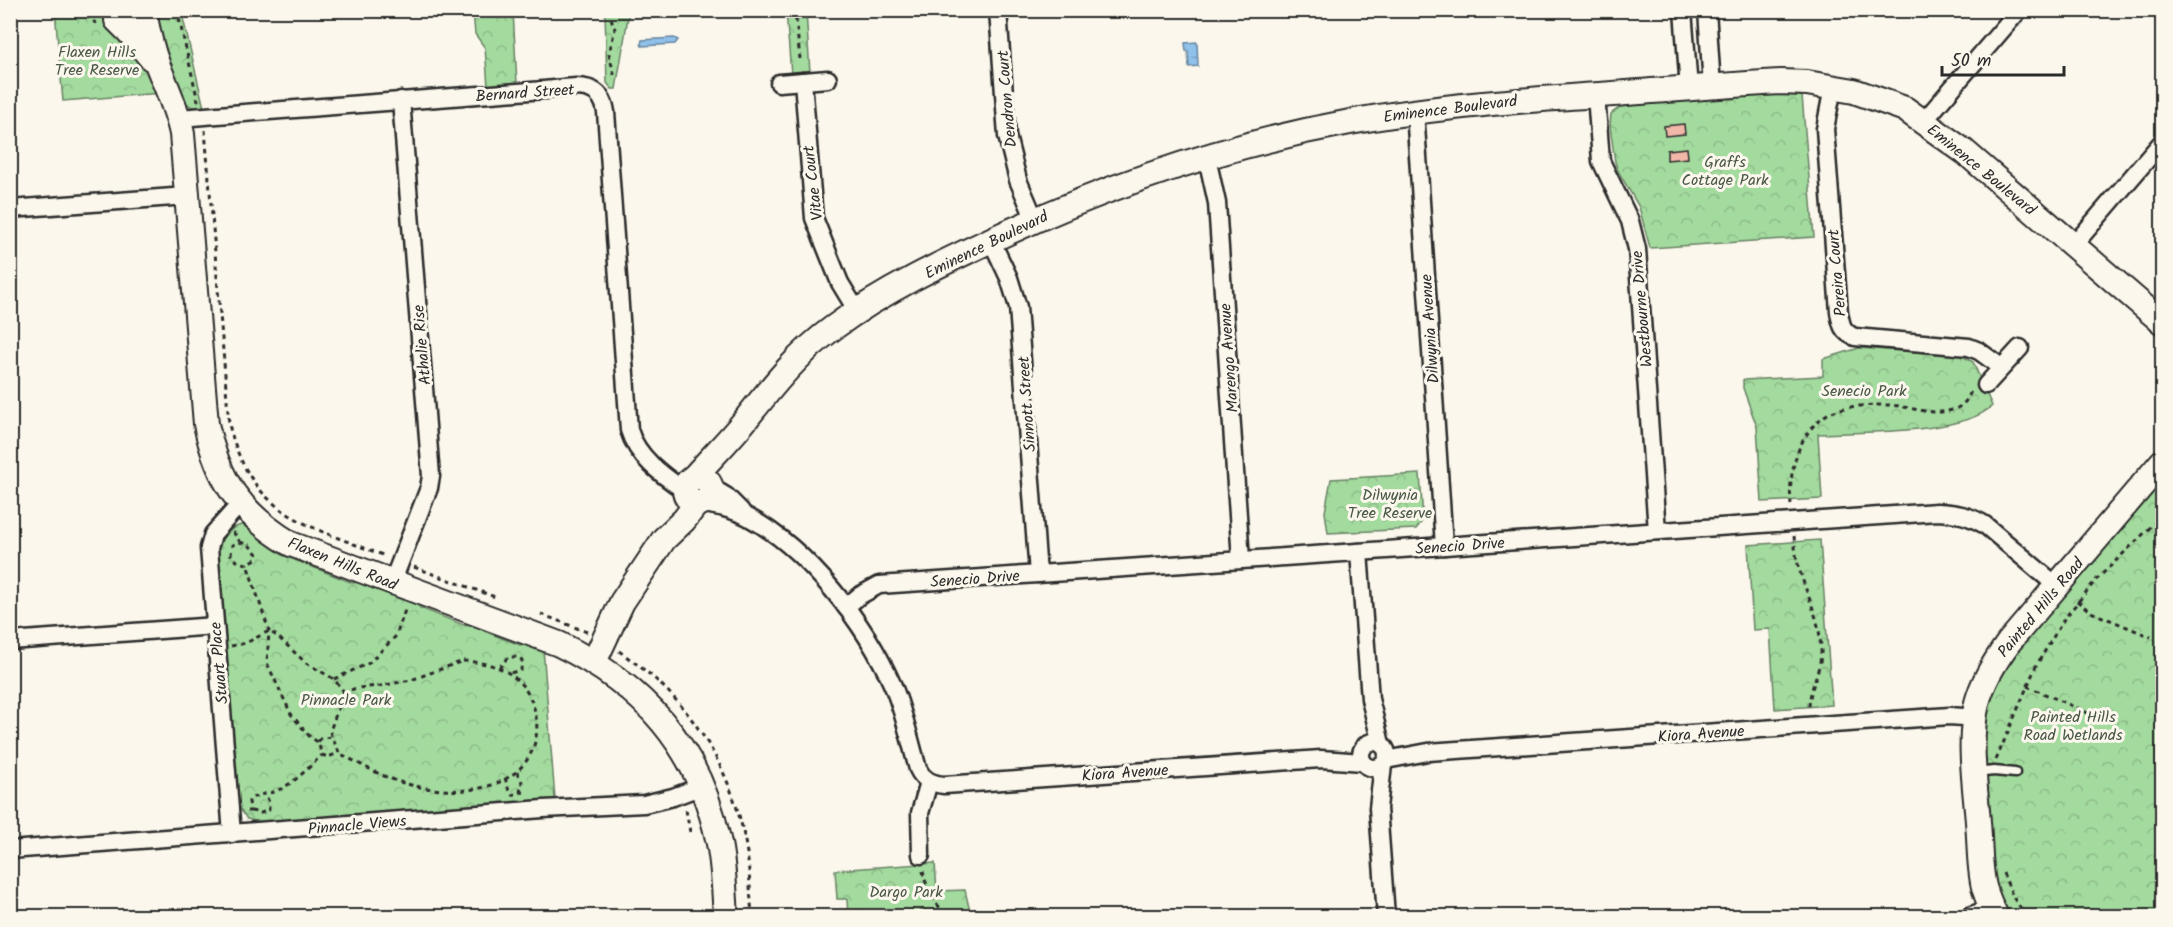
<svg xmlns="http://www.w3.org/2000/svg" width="2173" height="927" viewBox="0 0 2173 927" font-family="Kalam,sans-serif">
<defs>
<pattern id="park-crowns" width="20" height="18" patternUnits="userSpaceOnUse" patternTransform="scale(1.5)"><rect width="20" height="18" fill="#a3da9e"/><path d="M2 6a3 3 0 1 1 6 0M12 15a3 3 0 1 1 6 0" fill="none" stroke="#8cbb88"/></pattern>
<pattern id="water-ripples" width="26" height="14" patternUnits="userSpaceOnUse" patternTransform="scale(1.5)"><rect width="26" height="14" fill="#8fc1eb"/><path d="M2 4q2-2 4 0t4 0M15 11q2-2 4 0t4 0" fill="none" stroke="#759dbf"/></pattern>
</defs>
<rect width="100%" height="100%" fill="#fbf7ec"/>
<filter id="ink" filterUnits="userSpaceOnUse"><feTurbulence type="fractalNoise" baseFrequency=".0167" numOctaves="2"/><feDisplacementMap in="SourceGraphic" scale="12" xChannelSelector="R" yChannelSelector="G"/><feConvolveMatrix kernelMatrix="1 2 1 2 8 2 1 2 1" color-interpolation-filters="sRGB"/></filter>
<g filter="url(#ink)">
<g fill="url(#park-crowns)" stroke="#678264" stroke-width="1.5">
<polygon points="55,11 94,11 129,38 161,93 63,101"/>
<polygon points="150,11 219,11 182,14 204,108 192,107 184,101"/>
<polygon points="473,11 513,11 517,84 488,86 485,48 475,34"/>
<polygon points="605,11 629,11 616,89 612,89 607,83"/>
<polygon points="786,11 806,11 810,73 791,74"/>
<polygon points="1771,95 1802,96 1814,237 1650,248 1639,207 1618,171 1615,162 1610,126 1611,114 1620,107 1630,105"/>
<path d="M1859,348L1961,355L1973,362L1992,406C1964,434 1859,432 1818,434L1822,499L1762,502L1757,427L1743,388V380L1823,376V359Z"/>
<polygon points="1420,474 1423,520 1416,529 1328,533 1325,512 1331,479"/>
<polygon points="2162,481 2162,916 2008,916 1992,881 1982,724 2002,665 2060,596"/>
<path d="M241,525L247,526L278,546L282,555L353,583L363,581L416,600L420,608L466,626L473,622L482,626L486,632L520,645L527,642L543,648L555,799L260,822L247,819L239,807L218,554C219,540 227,529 241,525Z"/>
<polygon points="1820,540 1832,705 1775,709 1770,629 1753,630 1748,545"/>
<polygon points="935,863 937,891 965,890 971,916 848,916 847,899 837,899 835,870"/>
</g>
<g fill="url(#water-ripples)" stroke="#67859e" stroke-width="1.5">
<polygon points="674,38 678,40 675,44 642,46 641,44 642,40"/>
<polygon points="1197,42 1198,66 1189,67 1188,51 1186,51 1185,43"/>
</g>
<g fill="#f1b8a9" stroke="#2b2b2b" stroke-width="1.5">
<polygon points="1684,124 1685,134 1665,136 1664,126"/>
<polygon points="1687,148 1688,158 1667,160 1667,150"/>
</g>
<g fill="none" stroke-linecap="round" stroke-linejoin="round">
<g stroke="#2b2b2b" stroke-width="13">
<polyline id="lane" points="1975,773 1994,771 2015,773"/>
</g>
<g stroke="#2b2b2b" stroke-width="21">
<g id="street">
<polyline points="998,10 1007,136 1018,180 1035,220"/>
<polyline points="1683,10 1689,89"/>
<polyline points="1707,10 1712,87"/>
<polyline points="803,81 814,218 840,283 857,311"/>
<polyline points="779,83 828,79"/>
<path d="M1833,87L1825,129L1839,312C1841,324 1842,332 1855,337L1969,347L1979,351L2001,367"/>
<polyline points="1596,95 1601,161 1630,221 1637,249 1657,531"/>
<polyline points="1415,111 1444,546"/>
<path d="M179,118L544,90C570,88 601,78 606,112L629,430C637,457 662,475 685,491"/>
<polyline points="1924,121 2019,10"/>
<polyline points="1207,158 1217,203 1241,560"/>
<polyline points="10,209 187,196"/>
<polyline points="991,240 1009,278 1018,307 1038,574"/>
<polyline points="2073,246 2162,142"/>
<polyline points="1986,385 2020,348"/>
<polyline points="711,487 726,496 741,511"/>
<path d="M700,503C716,506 733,509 748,517C808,549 866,624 893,686C904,712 910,741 918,769C923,780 932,784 944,785L1321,759L1363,762"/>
<polyline points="1359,552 1370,699 1381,744"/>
<polyline points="392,583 429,488 431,476 401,100"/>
<path d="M846,607L859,596L879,585L1937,512C1956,513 1969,515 1985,525L2057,586"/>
<polyline points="10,641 215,626"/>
<circle cx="1374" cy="755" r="13"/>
<polyline points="1386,760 1428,752 1950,716 1975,718"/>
<polyline points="1383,765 1378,808 1386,916"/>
<polyline points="232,834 209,548 213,534 240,504"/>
<polyline points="10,850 543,809 644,804 673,797 702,786"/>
<polyline points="921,855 920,813 929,782"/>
<polyline points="1969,916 1991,908"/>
</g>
</g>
<g stroke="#2b2b2b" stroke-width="28">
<g id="secondary">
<path d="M144,10C147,29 151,48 158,66C167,89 177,109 182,134L206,424C218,481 241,514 291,544L559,644C643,685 698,746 718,839C724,864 724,891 726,916"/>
<polyline points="117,20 131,34 151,58"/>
<circle cx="698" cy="490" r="13"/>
<path d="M694,477C710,459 727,442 742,424C770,389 797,354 833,328C884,290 944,262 1002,235C1112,184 1230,144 1350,122C1437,106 1524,100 1613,94C1669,90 1725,85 1781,82L1807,83L1854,91L1905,109L1965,152L2162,322"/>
<polyline points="594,662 622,602 664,539 684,520 697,503"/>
<path d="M1996,916C1991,907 1987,897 1984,887C1979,866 1980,844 1978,822C1975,783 1968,741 1977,703C1983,680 1995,661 2009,642L2162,462"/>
</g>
</g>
<g stroke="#2b2b2b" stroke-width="3" stroke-dasharray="4.5 4.5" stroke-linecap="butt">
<polyline points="79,10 98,25"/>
<polyline points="177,10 198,101"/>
<polyline points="608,10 615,29 609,54 615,78"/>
<polyline points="795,10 800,59"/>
<polyline points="10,11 16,10"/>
<polyline points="163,16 171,10"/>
<path d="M205,130L229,424C251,516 308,525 385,556"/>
<path d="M1791,505C1788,474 1797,434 1826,415C1842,405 1870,405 1889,405C1908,406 1929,415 1948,411C1960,409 1967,402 1971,391"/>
<polyline points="233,532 240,542 232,545 231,555 238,562 247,564 269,631 267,663 291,714 310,737 318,742"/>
<path d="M1794,536C1795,547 1796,558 1799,568C1807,597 1820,618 1821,649C1822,669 1809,688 1809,708"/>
<polyline points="240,542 249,545 257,554 256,559 247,564"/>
<polyline points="414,567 498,598"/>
<polyline points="2077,601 2091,612 2151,637"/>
<polyline points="541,614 587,632"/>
<polyline points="231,646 246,643 269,631 277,636 306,663 334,679 344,692"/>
<path d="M619,651C631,660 644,669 655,679C703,722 736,784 746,847C750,870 750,894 752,916"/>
<path d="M463,661C478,662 494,664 507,672C541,693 548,745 517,771C489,795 444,793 411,785C385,779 362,765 339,753C337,745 331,739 330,731L344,692L357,688L380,686L411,680Z"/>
<polyline points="499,668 508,657 518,657 522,660 521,670 510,673"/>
<polyline points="334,679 369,663 396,636 406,607"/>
<polyline points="2027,686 2088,713"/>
<polyline points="330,737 320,739 318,742 322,755 328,757 339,753"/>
<polyline points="1996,760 2036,666 2064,619 2096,580 2162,516"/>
<polyline points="517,772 522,782 520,792"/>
<polyline points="505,778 510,794 513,795 520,792 528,793"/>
<polyline points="686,810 690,832"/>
<path d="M247,811H250L249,801C256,793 267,795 276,791C294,784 308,768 322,755"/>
<polyline points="251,811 261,813 269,810 269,802 265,794"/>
<path d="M923,871C926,888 935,904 947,916"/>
<polyline points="2003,873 2013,897 2026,916"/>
</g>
<use href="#lane" stroke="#fbf7ec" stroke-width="8"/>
<use href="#street" stroke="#fbf7ec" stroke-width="16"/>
<use href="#secondary" stroke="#fbf7ec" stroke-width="24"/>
</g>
</g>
<g text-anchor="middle" stroke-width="6" stroke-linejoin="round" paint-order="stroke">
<g font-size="16" fill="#495748" stroke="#fbf7ec">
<text x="97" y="57">Flaxen Hills<tspan x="97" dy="18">Tree Reserve</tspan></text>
<text x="1725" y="167">Graffs<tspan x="1725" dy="18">Cottage Park</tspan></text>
<text x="1864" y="396">Senecio Park</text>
<text x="1390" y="500">Dilwynia<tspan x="1390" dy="18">Tree Reserve</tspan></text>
<text x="346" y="705">Pinnacle Park</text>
<text x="2073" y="722">Painted Hills<tspan x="2073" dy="18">Road Wetlands</tspan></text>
<text x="906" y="897">Dargo Park</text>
</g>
<g font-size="16" fill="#2b2b2b" stroke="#fbf7ec">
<text transform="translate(525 92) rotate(-4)" y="6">Bernard Street</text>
<text transform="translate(1006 99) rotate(-95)" y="6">Dendron Court</text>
<text transform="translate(1450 108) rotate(-7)" y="6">Eminence Boulevard</text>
<text transform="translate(1982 169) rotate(39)" y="6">Eminence Boulevard</text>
<text transform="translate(812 183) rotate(-97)" y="6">Vitae Court</text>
<text transform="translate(986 244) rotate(-26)" y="6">Eminence Boulevard</text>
<text transform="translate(1836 273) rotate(-95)" y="6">Pereira Court</text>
<text transform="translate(1641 309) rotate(-95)" y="6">Westbourne Drive</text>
<text transform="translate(1429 329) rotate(-94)" y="6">Dilwynia Avenue</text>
<text transform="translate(421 345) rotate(-95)" y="6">Athalie Rise</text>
<text transform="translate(1228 358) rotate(-94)" y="6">Marengo Avenue</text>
<text transform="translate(1026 404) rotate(-94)" y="6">Sinnott Street</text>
<text transform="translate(1460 545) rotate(-4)" y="6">Senecio Drive</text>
<text transform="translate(343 563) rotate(22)" y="6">Flaxen Hills Road</text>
<text transform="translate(975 578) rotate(-4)" y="6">Senecio Drive</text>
<text transform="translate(2040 607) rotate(-50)" y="6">Painted Hills Road</text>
<text transform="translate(218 663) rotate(-95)" y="6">Stuart Place</text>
<text transform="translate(1701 733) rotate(-4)" y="6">Kiora Avenue</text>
<text transform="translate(1125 772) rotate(-4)" y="6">Kiora Avenue</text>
<text transform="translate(357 824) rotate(-5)" y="6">Pinnacle Views</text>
</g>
</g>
<rect width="2173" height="927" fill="none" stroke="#fbf7ec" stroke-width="36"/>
<rect x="18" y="18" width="2137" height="891" fill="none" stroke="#2b2b2b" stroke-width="2" filter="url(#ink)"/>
<path d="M1942 66v9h122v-9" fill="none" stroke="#2b2b2b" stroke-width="3"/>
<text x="1951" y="66" font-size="18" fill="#2b2b2b" stroke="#fbf7ec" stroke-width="4.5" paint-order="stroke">50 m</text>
</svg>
